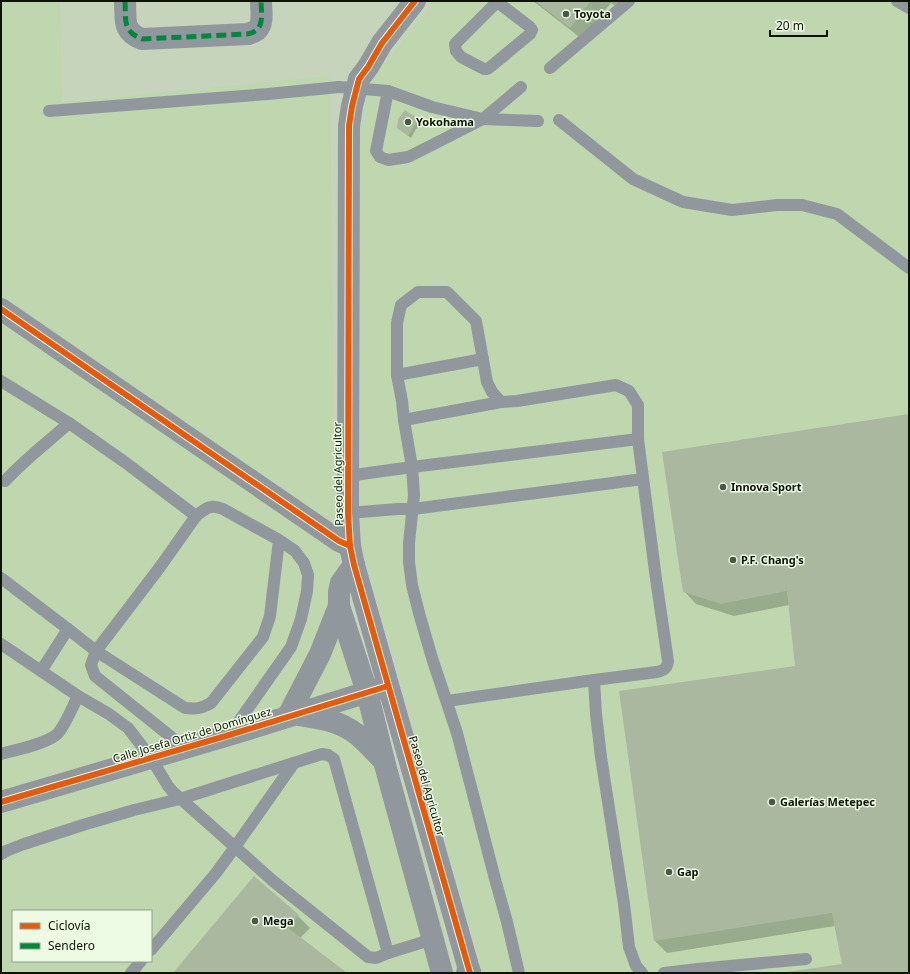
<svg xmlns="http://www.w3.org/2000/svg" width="910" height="974" viewBox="0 0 910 974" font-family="'Noto Sans',sans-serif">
<rect width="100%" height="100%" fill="#c6d4bc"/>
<g fill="#bfd6af" fill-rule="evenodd">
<path d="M1,1H60L62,102L330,76L335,549L456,973H1ZM13,911H151V961H13Z"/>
<polygon points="433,1 909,1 909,973 483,973 361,544 357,143 368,86"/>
</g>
<g fill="#0003">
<polygon points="533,1 622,1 617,7 611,3 582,39"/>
<polygon points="405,111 422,124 416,129 411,138 398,128"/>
<polygon points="909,415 909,973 788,973 843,965 835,926 667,953 655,941 796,667 789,605 734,616 696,604 684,591"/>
<polygon points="254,878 298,916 310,928 300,938 345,973 174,973"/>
</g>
<g fill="#a9b89e">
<polygon points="535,1 591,1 570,28"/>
<polygon points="405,110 420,120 414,126 408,136 397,128 398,119"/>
<polygon points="909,414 909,973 787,973 787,972 842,964 832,913 654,941 619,691 795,666 787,591 721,604 683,592 662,452"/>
<polygon points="254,876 299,915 287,927 347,973 173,973"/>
</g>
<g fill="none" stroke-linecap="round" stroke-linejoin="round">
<g stroke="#90989d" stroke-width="12">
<polyline points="496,1 530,27 532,30 530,34 489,68 486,69 484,69 461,57 456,51 455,44 497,2"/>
<polyline points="897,1 909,8"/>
<polyline points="550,68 629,1"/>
<polyline points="364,89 388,91 432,107 483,119 538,121"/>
<polyline points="388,91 376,151 380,157 388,160 408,157 428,147 483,119 521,87"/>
<polyline points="49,111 268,94 339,87"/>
<polyline points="559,120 633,179 683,202 732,210 777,205 802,205 837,214 909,268"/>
<polyline points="397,375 483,359"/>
<polyline points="1,381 69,423 126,463 196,516 160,567 96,651 91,665 95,676 185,748"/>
<polyline points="404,420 501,402"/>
<polyline points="347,476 412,467 638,439"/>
<path d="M5,481C24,460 48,442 69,423"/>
<polyline points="348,513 398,509 413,509 643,479"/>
<path d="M196,516C206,508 210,504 223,509L279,540L295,551L304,563L308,575L307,591L301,619L291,647L230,734"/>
<path d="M1,578L68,629L96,651L185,708C195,709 201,709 211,703L263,637L270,616L279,540"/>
<polyline points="1,644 78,696 109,714 128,728 151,758 168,786 173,792 235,847 294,763"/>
<polyline points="41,671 68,629"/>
<polyline points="447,701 594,680"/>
<path d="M1,754C15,750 51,743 59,732C67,721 72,708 78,696"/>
<polyline points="1,854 6,851 24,844 86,824 134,810 180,799 322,754 328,755 334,759 388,953 376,958 368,957 273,881 235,847 216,873 151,950"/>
<polyline points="388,953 433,939"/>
<polyline points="698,969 806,959"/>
<polyline points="131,973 141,961"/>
<path d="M519,973L507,922L495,879L457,733L432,658L419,613L412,585L409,562V543L414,495L412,467L404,420L402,401L397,375V323L401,305L418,292H447L476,321L487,382L492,392L501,402L517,401L616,385L629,391L638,405V439L656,579L668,661C667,669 664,670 657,672L594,680L596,714L601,757L624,904L629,947L636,966L642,973"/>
<polyline points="664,973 698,969 699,973"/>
</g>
<g stroke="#90989d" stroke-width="22">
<path d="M125,1C126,20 122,31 142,39L248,34C251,33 254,32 257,30C264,23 261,9 261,1"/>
<polyline points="415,1 382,43 368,67 359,79 352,106 349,126 348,513 350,546 354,565 470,973"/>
<polyline points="1,309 339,541 350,546"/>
<polyline points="354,565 341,583 339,592 339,606 367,692 384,761 442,973"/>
<path d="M300,715C320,718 339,721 355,733C364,739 376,753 384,761"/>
<polyline points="288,716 320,654 339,606"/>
<polyline points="1,802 229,735 381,688"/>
</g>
<polyline stroke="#8c9798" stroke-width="22" points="467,973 470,972"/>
<polyline stroke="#90989d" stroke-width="12" points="339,87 364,89"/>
<path stroke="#00873e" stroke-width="5" stroke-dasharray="10 5" stroke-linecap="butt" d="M125,1C126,20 122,31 142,39L248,34C251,33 254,32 257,30C264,23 261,9 261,1"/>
<g stroke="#edfbe4" stroke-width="8">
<g id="cycleway">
<polyline points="415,1 382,43 368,67 359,79 352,106 349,126 348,513 350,546 354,565 470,973"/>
<polyline points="1,309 339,541 350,546"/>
<polyline points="1,802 229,735 388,686"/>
</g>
</g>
<use href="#cycleway" stroke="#e8590c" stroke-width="6"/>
</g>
<g fill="#4d5745" stroke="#edfbe4" stroke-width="1.5">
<circle cx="566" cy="14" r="4"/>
<circle cx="408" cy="122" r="4"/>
<circle cx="723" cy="487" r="4"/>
<circle cx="733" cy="560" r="4"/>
<circle cx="772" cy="802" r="4"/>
<circle cx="669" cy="872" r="4"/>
<circle cx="255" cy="921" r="4"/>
</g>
<g text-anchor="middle" stroke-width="3" stroke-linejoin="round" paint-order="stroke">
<g font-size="11" font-weight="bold" fill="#0c1405" stroke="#edfbe4" text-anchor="start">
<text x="574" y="18">Toyota</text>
<text x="416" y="126">Yokohama</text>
<text x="731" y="491">Innova Sport</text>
<text x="741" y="564">P.F. Chang's</text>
<text x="780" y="806">Galerías Metepec</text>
<text x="677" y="876">Gap</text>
<text x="263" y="925">Mega</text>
</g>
<g font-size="11" fill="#0c1405" stroke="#edfbe4">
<text transform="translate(338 474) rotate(-91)" y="4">Paseo del Agricultor</text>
<text transform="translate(192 735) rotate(-17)" y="4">Calle Josefa Ortiz de Domínguez</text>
<text transform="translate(427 786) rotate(74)" y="4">Paseo del Agricultor</text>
</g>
</g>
<rect width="910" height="974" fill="none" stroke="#0c1405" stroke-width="4"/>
<rect x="12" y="910" width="140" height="52" fill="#edfbe4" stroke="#939f8b"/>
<rect x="20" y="923" width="20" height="6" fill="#e8590c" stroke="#939f8b"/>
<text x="48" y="930" font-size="12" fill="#0c1405">Ciclovía</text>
<rect x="20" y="943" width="20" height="6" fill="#00873e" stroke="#939f8b"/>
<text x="48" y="950" font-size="12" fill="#0c1405">Sendero</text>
<path d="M770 30v6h57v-6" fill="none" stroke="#0c1405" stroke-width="2"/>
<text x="776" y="30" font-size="12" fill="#0c1405" stroke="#edfbe4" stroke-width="3" paint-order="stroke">20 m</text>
</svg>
